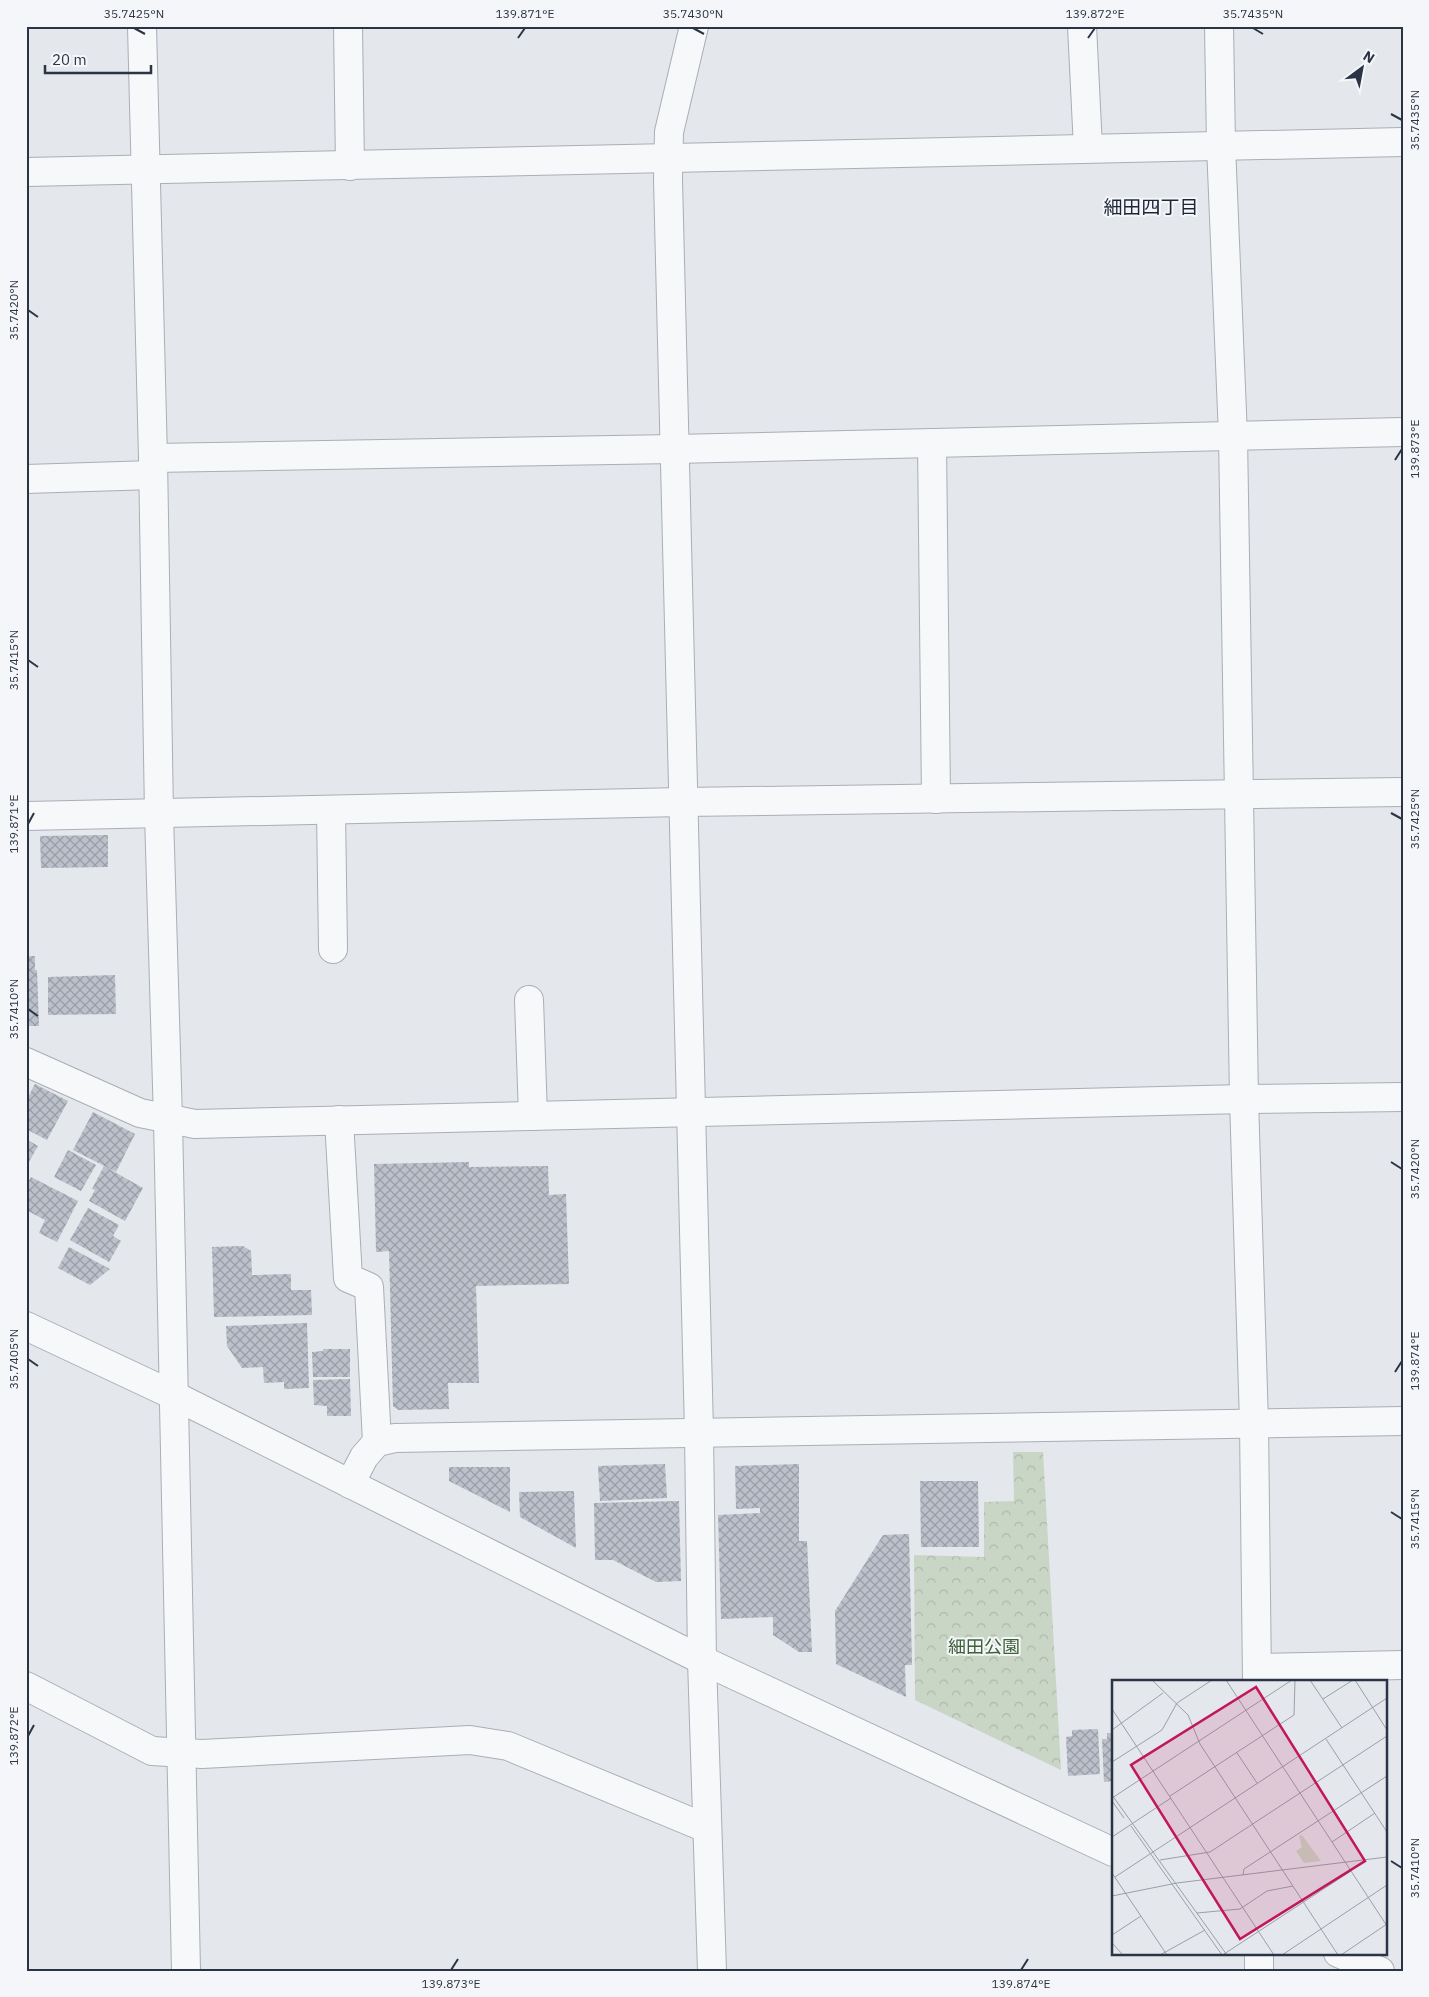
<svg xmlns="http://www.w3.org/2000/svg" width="1429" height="1997" viewBox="0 0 1429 1997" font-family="'IBM Plex Sans','Noto Sans JP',sans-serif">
<defs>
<pattern id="park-crowns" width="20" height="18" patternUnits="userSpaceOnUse" patternTransform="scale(1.25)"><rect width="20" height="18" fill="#c9d6c5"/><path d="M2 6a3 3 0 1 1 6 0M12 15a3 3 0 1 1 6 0" fill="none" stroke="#adb8ab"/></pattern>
<pattern id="building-cross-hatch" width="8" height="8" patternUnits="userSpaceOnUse" patternTransform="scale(1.25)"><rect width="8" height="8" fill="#bbc0ca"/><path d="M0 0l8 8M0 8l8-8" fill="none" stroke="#989da6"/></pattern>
</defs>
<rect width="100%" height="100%" fill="#e4e7ec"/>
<polygon fill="url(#park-crowns)" points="1013,1452 1043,1452 1061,1770 915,1700 914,1555 984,1557 984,1502 1014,1501"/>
<g fill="url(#building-cross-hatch)">
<polygon points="108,835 108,867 41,868 40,836"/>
<polygon points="26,956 35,956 35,970 37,970 39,1026 26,1026"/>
<polygon points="115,975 116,1014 48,1015 48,977"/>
<polygon points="35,1084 68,1101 47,1140 26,1129 26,1101"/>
<polygon points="93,1112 135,1134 116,1172 73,1150"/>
<polygon points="26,1139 38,1146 26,1167"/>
<polygon points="68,1150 96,1165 81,1191 54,1177"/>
<polygon points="469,1162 469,1167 548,1166 549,1195 566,1194 569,1284 476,1286 479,1383 448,1383 449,1409 398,1410 393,1406 389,1251 376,1252 374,1164"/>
<polygon points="104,1166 143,1188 125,1221 89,1201 95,1190 92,1189"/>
<polygon points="31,1177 78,1201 57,1242 39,1233 45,1220 26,1210 26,1186"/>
<polygon points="88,1208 119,1225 113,1236 121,1241 109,1262 70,1240"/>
<polygon points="243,1246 251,1251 252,1275 291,1274 291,1290 311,1290 312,1315 214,1317 212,1247"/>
<polygon points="69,1247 110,1269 90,1285 58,1268"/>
<polygon points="307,1323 309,1388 284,1389 284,1382 264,1383 263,1367 242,1368 227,1346 226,1326"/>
<polygon points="323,1349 350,1349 350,1377 313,1377 312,1352 323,1351"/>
<polygon points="350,1379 351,1416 327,1416 327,1406 314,1405 313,1380"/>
<polygon points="665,1464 667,1498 600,1501 598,1466"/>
<polygon points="799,1464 799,1541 807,1541 812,1652 799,1652 773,1635 773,1617 721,1619 718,1515 760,1513 760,1508 736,1509 735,1466"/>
<polygon points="449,1467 510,1467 510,1512 449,1481"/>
<polygon points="920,1481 978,1481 979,1547 921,1547"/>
<polygon points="574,1491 576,1548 520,1517 519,1492"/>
<polygon points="679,1501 681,1581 656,1582 613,1560 595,1560 594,1503"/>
<polygon points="909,1534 912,1665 905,1665 906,1697 836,1664 835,1611 883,1535"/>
<polygon points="1098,1729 1100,1774 1068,1776 1066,1737 1072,1736 1072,1730"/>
<polygon points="1107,1733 1113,1733 1113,1781 1104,1782 1102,1739 1107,1739"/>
</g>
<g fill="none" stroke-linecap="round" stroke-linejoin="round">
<g stroke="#a9aeb7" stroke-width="30">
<g id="minor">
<polyline points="142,26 153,458 159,814 168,1120 186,1971"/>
<polyline points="348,26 350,166"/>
<polyline points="694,26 669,132 668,180 699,1432 702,1660 712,1971"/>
<polyline points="1082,26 1088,148"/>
<polyline points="1219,26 1221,145 1233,436 1244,1099 1254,1423 1257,1681"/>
<polyline points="26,172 1403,142"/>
<polyline points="932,443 936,799"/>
<polyline points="153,458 674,449 1403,432"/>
<polyline points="26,479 153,475"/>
<polyline points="331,810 333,949"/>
<polyline points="26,816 683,802 1403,792"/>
<polyline points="529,1000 533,1116"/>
<polyline points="26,1062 140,1113 195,1124 1244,1099 1403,1097"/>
<polyline points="339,1120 348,1278 369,1287 377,1442"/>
<polyline points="26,1326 173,1395 702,1660 1113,1852"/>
<polyline points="350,1484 364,1457 377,1442 395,1438 1403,1421"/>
<polyline points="1257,1668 1403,1665"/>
<polyline points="26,1686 152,1751 202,1754 470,1740 508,1746 706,1828"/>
<polyline points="1259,1953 1259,1971"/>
<polyline points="1338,1953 1380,1971"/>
</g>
</g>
<use href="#minor" stroke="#f7f8fa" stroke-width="28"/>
</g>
<path fill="none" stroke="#2b3445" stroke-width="2" d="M134,28L145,34M693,28L704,34M1253,28L1263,34M518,38L525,28M1088,38L1095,28M1391,114L1402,120M28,310L38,317M1395,460L1402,449M28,660L38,667M1391,813L1402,819M28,824L34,813M28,1009L38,1016M1391,1162L1402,1169M28,1359L38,1366M1395,1372L1402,1361M1391,1512L1402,1519M28,1736L34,1725M1391,1861L1402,1868M451,1970L458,1959M1021,1970L1028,1959"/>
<g text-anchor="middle" stroke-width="4" stroke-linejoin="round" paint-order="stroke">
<g font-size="18" fill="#3f6138" stroke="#f4f6f9">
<text x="984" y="1653">細田公園</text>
</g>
<g font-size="19" fill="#1d2536" stroke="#f4f6f9">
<text x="1151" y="214">細田四丁目</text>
</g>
</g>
<g transform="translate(1112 1680)">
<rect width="275" height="275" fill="#e4e7ec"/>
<path d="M190,155L209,181L192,183L184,171L190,167L187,156Z" fill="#c9d6c5"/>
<path fill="none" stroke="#9a9fa9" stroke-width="1" d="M40,0L76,35L88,64L226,275M114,0L275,246M198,0L230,48M243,0L275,50M211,19L241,0M0,29L162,275M0,50L51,13M214,59L275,152M125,73L145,103M0,82L50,50L65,23L100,0M0,115L115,275M58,116L182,35L183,0M0,118L180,0M0,121L12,138M19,146L110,275M0,157L59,118M220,162L263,133M48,180L98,172L275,56M0,193L55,275M131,195L132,189L275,96M3,197L275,18M0,216L65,203L275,177M85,233L128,229L155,211L181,206M0,255L29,236M0,263L11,275M112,274L239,191M48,275L93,250M170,275L275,205M229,275L275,244"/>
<path fill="#c2185b" fill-opacity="0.15" stroke="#c2185b" stroke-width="2.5" d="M144,7L253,181L128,259L19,85Z"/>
<rect width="275" height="275" fill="none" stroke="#2b3445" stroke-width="2.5"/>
</g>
<rect width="1429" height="1997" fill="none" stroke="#f4f6f9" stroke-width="55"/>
<g transform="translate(1362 68) rotate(32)" stroke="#f4f6f9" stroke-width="4" paint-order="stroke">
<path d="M0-4L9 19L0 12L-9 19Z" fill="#2b3445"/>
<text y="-8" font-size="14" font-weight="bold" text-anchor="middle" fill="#2b3445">N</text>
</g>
<path d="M45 65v8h106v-8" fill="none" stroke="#2b3445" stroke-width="2.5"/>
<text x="52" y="65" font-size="15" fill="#2b3445" stroke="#f4f6f9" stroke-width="4" paint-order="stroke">20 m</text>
<rect x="28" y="28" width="1374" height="1942" fill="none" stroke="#2b3445" stroke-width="2"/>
<g font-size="12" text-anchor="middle" fill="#2b3445">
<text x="134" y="18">35.7425°N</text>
<text x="525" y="18">139.871°E</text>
<text x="693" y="18">35.7430°N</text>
<text x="1095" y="18">139.872°E</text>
<text x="1253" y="18">35.7435°N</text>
<text transform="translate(1415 120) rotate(-90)" y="4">35.7435°N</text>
<text transform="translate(14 310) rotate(-90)" y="4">35.7420°N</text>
<text transform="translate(1415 449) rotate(-90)" y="4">139.873°E</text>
<text transform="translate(14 660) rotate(-90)" y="4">35.7415°N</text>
<text transform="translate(1415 819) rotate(-90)" y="4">35.7425°N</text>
<text transform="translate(14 824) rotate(-90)" y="4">139.871°E</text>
<text transform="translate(14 1009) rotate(-90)" y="4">35.7410°N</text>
<text transform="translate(1415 1169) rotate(-90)" y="4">35.7420°N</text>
<text transform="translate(14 1359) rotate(-90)" y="4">35.7405°N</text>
<text transform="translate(1415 1361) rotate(-90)" y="4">139.874°E</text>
<text transform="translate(1415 1519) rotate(-90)" y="4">35.7415°N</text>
<text transform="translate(14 1736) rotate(-90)" y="4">139.872°E</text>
<text transform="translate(1415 1868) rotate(-90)" y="4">35.7410°N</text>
<text x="451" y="1988">139.873°E</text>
<text x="1021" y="1988">139.874°E</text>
</g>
</svg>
